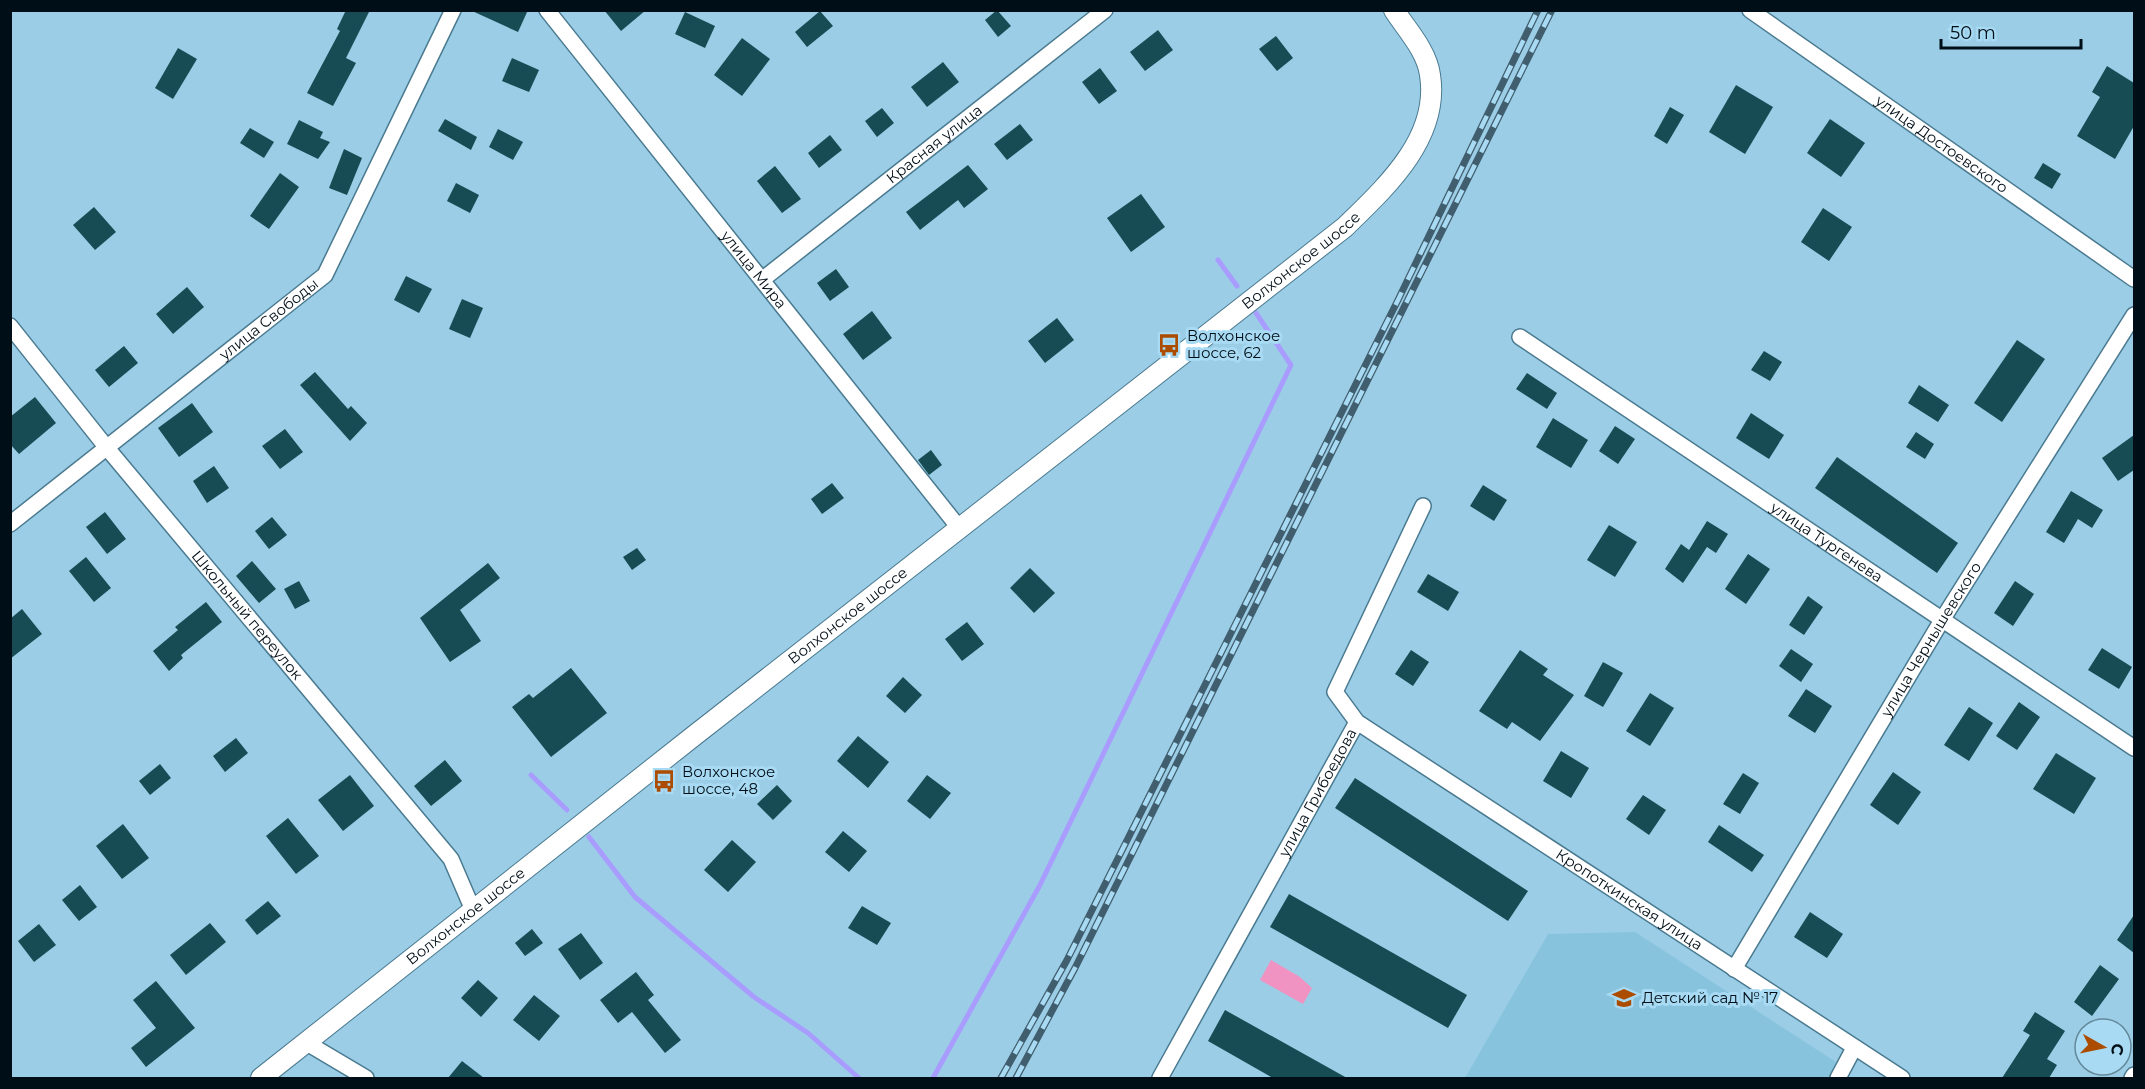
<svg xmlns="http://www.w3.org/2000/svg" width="2145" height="1089" viewBox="0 0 2145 1089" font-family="Montserrat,sans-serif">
<rect width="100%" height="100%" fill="#9bcee6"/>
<polygon fill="#88c3de" points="1635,932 1836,1062 1828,1078 1465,1078 1548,934"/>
<polygon fill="#f093c2" points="1271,960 1300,977 1312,988 1303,1004 1260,980"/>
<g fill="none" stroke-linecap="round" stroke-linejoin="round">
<g stroke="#a99cff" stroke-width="5">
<polyline points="1218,260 1237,286"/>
<polyline points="531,775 567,810"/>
<polyline points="589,837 635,897 754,997 808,1033 859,1078"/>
<polyline points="933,1078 1040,885 1291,365 1256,313"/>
</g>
</g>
<g fill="#174c54">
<polygon points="346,10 370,10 346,58 356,63 333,106 307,93 340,31 337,29"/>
<polygon points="470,10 528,10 518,32"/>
<polygon points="604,10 646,10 621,31"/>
<polygon points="997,10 1011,26 998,37 985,20"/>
<polygon points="820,11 833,26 807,47 795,32"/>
<polygon points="685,12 715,26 705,48 675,34"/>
<polygon points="1158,30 1173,50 1145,71 1130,52"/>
<polygon points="1276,36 1293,58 1277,71 1259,49"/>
<polygon points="742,38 770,59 742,96 714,75"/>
<polygon points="178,48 197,59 173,99 155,88"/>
<polygon points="512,58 539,70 529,92 502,81"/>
<polygon points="943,62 959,82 927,107 911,87"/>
<polygon points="2107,66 2134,83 2134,126 2115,159 2077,136 2100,97 2092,92"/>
<polygon points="1100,68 1117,91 1099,104 1082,82"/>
<polygon points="1736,85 1773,107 1745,154 1709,132"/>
<polygon points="1670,107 1684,115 1667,144 1654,136"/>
<polygon points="882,108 894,123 877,137 865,121"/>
<polygon points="445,119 477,137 471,150 438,131"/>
<polygon points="1830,119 1865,143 1841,177 1807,153"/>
<polygon points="299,120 323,132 320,138 330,142 318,159 287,144"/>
<polygon points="1020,124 1033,140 1007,160 994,144"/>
<polygon points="250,128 274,142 264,158 240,143"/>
<polygon points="498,129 523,142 513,160 489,147"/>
<polygon points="830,135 842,150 819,168 808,153"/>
<polygon points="344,149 362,158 347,195 329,188"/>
<polygon points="2043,163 2061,174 2052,189 2034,178"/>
<polygon points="968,165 988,189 964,208 958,200 920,230 906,212"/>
<polygon points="775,166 801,199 782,213 757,181"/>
<polygon points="280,173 299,187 269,229 250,216"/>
<polygon points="456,183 479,195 470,213 447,201"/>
<polygon points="1141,194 1165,227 1131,252 1107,218"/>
<polygon points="94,207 116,232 95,250 73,225"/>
<polygon points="1823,208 1852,227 1829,261 1801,242"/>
<polygon points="836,269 849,287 830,301 817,283"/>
<polygon points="406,276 432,289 419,313 394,300"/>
<polygon points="187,287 204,307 173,334 156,314"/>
<polygon points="462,299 483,308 470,338 449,329"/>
<polygon points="872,311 892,338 863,360 843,334"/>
<polygon points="1057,318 1074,340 1045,363 1028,341"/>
<polygon points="2017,340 2045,359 2002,422 1974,403"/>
<polygon points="124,346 138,363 109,387 95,370"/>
<polygon points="1764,351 1782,362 1770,381 1751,370"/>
<polygon points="315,372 348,409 351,406 367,423 350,441 300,385"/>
<polygon points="1527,373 1557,393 1547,409 1516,389"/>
<polygon points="1919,385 1949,405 1938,422 1908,403"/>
<polygon points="35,397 56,423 19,454 10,444 10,417"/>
<polygon points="192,403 213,432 179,457 158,428"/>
<polygon points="1751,413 1784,435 1769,459 1736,438"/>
<polygon points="1553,418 1588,440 1571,468 1536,447"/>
<polygon points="1615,426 1635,439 1618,464 1599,451"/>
<polygon points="285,429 303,452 280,469 262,446"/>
<polygon points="1916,432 1934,444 1925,459 1906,447"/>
<polygon points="2134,435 2134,470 2118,481 2102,458"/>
<polygon points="931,450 942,465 929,475 918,460"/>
<polygon points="1837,457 1958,543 1937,573 1815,488"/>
<polygon points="214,466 229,488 207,503 193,481"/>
<polygon points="832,483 844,498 822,514 811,499"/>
<polygon points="1483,485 1507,500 1494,521 1470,506"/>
<polygon points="2071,491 2103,510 2092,528 2078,519 2064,543 2046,532"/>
<polygon points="105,512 126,539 107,554 86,527"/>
<polygon points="272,517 287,535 269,549 255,531"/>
<polygon points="1707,521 1728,534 1716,553 1707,547 1683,583 1665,569 1681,544 1689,550"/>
<polygon points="1609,525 1637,542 1615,577 1587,560"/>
<polygon points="637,548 646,560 632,570 623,557"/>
<polygon points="1748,554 1770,569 1746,604 1725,589"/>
<polygon points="86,557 111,588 94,602 69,571"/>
<polygon points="252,561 276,589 259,603 236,576"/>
<polygon points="488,563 500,578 460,610 481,641 450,662 420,618"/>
<polygon points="1030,568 1055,593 1034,613 1010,588"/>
<polygon points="1428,574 1459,592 1448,611 1417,592"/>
<polygon points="299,581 310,601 295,609 284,589"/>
<polygon points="2015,581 2034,594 2013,626 1994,613"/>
<polygon points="1808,596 1823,607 1804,635 1789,625"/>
<polygon points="206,602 222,622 181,655 183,658 169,671 153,651 178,630 175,627"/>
<polygon points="22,609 42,634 10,659 10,619"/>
<polygon points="967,622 984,644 962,661 945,639"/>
<polygon points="2102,648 2132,667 2119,689 2088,670"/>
<polygon points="1791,649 1813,664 1801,682 1779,666"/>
<polygon points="1411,650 1429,662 1413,686 1395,674"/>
<polygon points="1520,650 1548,669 1543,675 1574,695 1540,741 1512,722 1507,729 1479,711"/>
<polygon points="1603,662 1623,673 1603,707 1584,696"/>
<polygon points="571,668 607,713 551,757 512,707 529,694 533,698"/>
<polygon points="903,677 922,695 905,713 886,696"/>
<polygon points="1806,689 1832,706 1815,733 1788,716"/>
<polygon points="1650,693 1674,708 1650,746 1626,731"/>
<polygon points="2019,702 2040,717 2017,750 1996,736"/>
<polygon points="1969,707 1993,723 1969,761 1944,745"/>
<polygon points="858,736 889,762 868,788 837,761"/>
<polygon points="236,738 248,753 225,772 213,756"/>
<polygon points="1561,751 1589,768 1571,798 1543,781"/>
<polygon points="2056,753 2096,778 2074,814 2033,789"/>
<polygon points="445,760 462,781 431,806 414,786"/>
<polygon points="160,764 171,778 150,795 139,781"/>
<polygon points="1893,772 1921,792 1898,825 1870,805"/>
<polygon points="1743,773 1759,783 1740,814 1723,804"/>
<polygon points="350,775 374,806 343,831 318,800"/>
<polygon points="927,775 951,793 930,819 907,801"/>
<polygon points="1355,778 1528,891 1508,921 1335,808"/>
<polygon points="777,785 792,801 773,820 757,804"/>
<polygon points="1643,795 1666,810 1649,835 1626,819"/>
<polygon points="288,818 319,856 296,874 266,836"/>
<polygon points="123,824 149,858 122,879 96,846"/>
<polygon points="1719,825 1764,855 1752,872 1708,842"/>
<polygon points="843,831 867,851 849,872 825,852"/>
<polygon points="732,840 756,862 728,892 704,870"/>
<polygon points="80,885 97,907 79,921 62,900"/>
<polygon points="1289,894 1467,995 1448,1028 1270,927"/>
<polygon points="268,901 281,916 257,935 245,920"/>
<polygon points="862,906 891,923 877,945 848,928"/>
<polygon points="1810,912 1843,934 1827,958 1794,937"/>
<polygon points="2134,915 2134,953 2117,940"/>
<polygon points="210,923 226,942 186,975 170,955"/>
<polygon points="39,924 56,945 34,962 18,941"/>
<polygon points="532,929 543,943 525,956 515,943"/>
<polygon points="581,933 603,963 580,980 558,949"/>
<polygon points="2100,965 2119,979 2092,1016 2074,1002"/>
<polygon points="636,972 654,995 648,1000 681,1040 665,1053 632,1012 618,1023 600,1000"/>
<polygon points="478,980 498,998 481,1017 461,998"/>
<polygon points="156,981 195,1028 146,1067 131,1048 156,1028 133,1000"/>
<polygon points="534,995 560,1016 539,1041 513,1020"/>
<polygon points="1225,1010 1347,1078 1273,1078 1208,1041"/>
<polygon points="2035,1012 2065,1031 2047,1059 2057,1065 2049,1078 2002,1078 2030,1035 2023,1031"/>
<polygon points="462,1061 484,1078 448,1078"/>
</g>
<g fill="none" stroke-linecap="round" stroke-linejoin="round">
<g stroke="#4a7a90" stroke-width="18">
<g id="minor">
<path id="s1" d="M547,10L960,529"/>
<path id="s2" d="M1750,10L2134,279"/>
<path id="s3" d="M763,279L1105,10"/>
<path id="s4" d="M10,326L107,448L451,859L473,910"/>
<path id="s5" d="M1520,337L2134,748"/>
<path id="s6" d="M1423,506L1335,692L1357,722L1902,1078"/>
<path id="s7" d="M10,524L325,275L453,10"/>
<path id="s8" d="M1734,969L1942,620L2134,315"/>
<polyline points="307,1043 366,1078"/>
<path id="s9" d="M1160,1078L1357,722"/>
<polyline points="1838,1078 1854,1048"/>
<polyline points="2132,1078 2134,1075"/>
</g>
</g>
<g stroke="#4a7a90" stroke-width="22">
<g id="tertiary">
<path id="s10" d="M261,1078L695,735L1345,227C1386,187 1440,138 1430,75C1427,51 1407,30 1394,10"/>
</g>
</g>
<use href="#minor" stroke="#fff" stroke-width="15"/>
<use href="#tertiary" stroke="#fff" stroke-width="20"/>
<g stroke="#415e6e" stroke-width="7">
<g id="rail">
<polyline points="1001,1078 1067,960 1398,300 1538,10"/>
<polyline points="1016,1078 1075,968 1552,10"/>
</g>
</g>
<use href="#rail" stroke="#a8dbf3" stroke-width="4.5" stroke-dasharray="14" stroke-linecap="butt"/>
</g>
<defs>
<g id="bus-bare" transform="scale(1.8)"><path d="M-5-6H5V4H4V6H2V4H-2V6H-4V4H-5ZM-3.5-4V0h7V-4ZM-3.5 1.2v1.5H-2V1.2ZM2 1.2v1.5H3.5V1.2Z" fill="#ab4c00" stroke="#a8dbf3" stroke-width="2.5" paint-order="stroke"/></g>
<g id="school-bare" transform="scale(1.8)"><path d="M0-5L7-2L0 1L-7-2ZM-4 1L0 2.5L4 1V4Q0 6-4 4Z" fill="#ab4c00" stroke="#a8dbf3" stroke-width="2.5" paint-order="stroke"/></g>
</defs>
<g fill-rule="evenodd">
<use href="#bus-bare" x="1169" y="345"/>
<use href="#bus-bare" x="664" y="781"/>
<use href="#school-bare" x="1624" y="998"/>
</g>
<g text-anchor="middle" stroke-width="6" stroke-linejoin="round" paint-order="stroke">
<g font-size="15" fill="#000e17" stroke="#a8dbf3">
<text dy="5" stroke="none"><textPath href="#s3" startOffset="218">Красная улица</textPath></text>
<text dy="5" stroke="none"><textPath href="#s2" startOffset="234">улица Достоевского</textPath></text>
<text dy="5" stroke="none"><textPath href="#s10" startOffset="1323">Волхонское шоссе</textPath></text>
<text dy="5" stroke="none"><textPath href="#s1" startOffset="332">улица Мира</textPath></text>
<text dy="5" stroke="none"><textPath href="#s7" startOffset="330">улица Свободы</textPath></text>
<text dy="5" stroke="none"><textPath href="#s5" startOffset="369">улица Тургенева</textPath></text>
<text dy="5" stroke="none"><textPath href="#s4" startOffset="374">Школьный переулок</textPath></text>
<text dy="5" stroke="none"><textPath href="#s10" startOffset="747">Волхонское шоссе</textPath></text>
<text dy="5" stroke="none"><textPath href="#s8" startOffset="384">улица Чернышевского</textPath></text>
<text dy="5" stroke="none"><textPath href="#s9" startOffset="326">улица Грибоедова</textPath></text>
<text dy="5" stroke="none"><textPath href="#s6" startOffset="568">Кропоткинская улица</textPath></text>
<text dy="5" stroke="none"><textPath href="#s10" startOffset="261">Волхонское шоссе</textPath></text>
</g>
<g font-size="15" fill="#000e17" stroke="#a8dbf3" text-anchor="start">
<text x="1187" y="341">Волхонское<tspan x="1187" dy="17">шоссе, 62</tspan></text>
<text x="682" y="777">Волхонское<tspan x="682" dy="17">шоссе, 48</tspan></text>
<text x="1642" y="1003">Детский сад № 17</text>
</g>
</g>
<rect width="2145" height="1089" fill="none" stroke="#000e17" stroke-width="24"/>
<g transform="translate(2103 1047) rotate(99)"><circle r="28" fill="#a8dbf3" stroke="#65899b" stroke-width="1.5"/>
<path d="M0-4.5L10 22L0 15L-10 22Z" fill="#ab4c00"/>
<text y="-9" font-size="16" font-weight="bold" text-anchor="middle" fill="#000e17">С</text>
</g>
<path d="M1941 39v9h140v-9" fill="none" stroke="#000e17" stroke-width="3"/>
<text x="1950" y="39" font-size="18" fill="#000e17" stroke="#a8dbf3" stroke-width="4.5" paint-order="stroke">50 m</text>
</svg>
